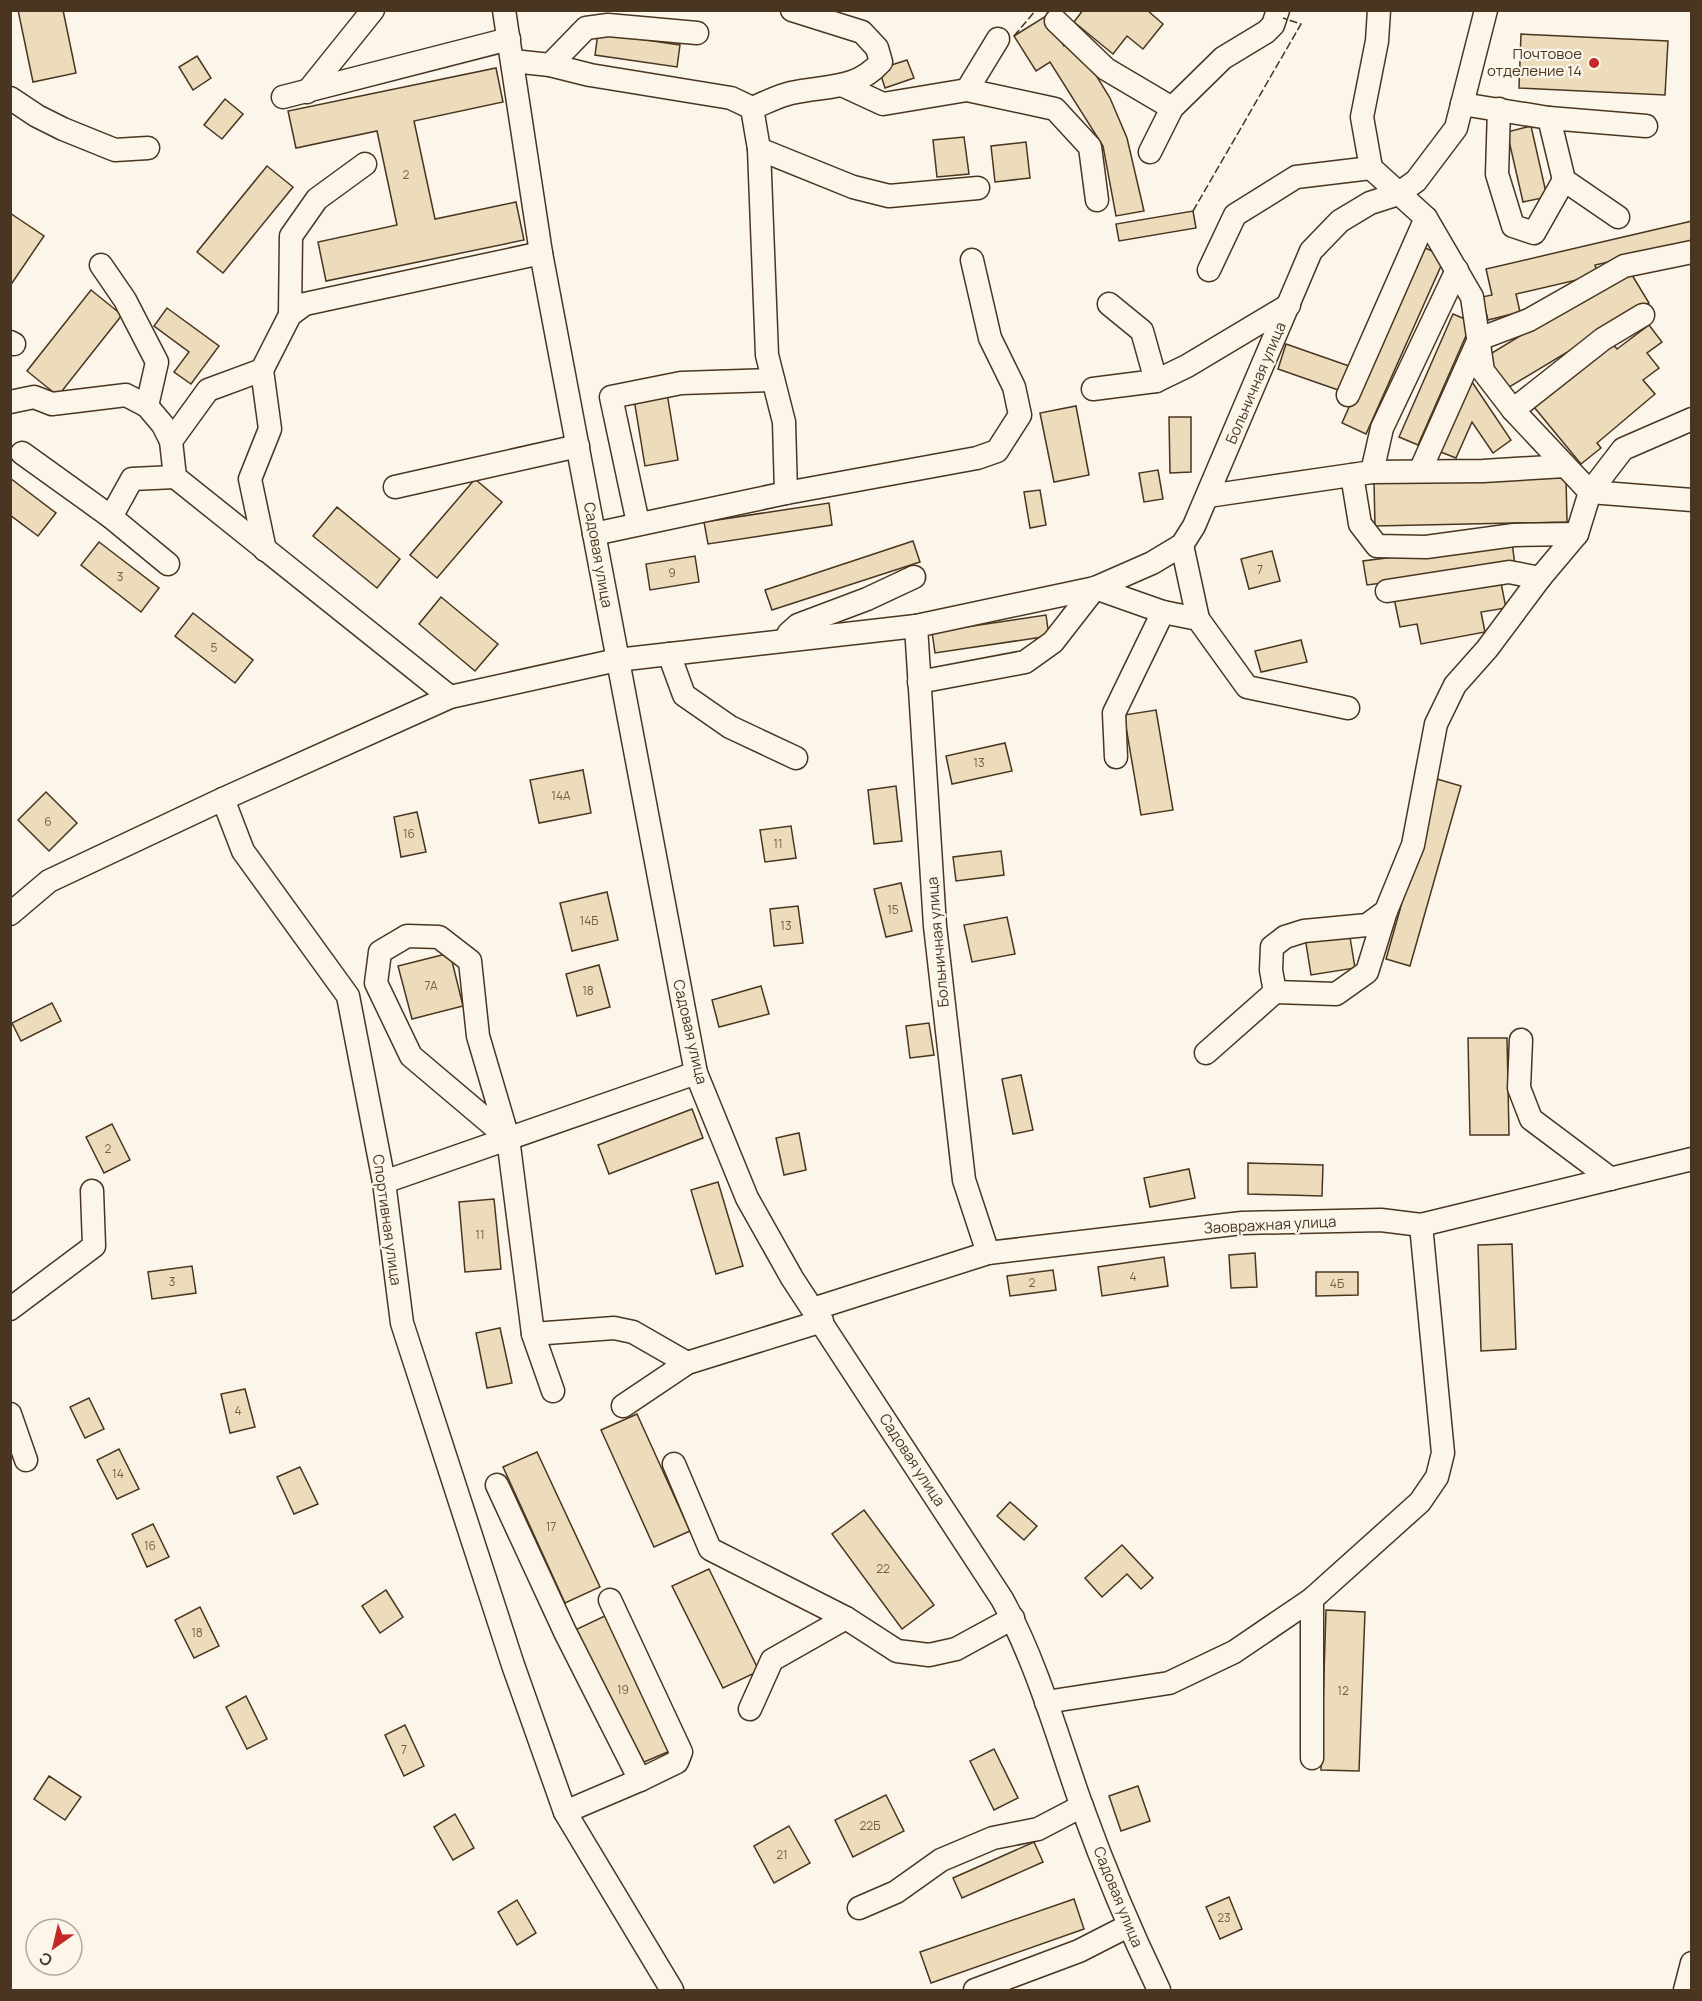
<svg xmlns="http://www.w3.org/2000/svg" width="1702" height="2001" viewBox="0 0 1702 2001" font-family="Manrope,sans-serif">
<rect width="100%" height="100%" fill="#fbf6e9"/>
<g fill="#ecdcbc" stroke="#4a3520" stroke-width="1.5">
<polygon points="18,10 63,10 76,73 33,82"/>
<polygon points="1083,10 1147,10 1163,24 1143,49 1127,36 1113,54 1074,22"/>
<polygon points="1046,16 1064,46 1074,39 1110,98 1127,138 1144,211 1116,216 1103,146 1050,62 1036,71 1014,36"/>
<polygon points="598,33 680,45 677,67 595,55"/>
<polygon points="1521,34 1668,41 1665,95 1519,88"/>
<polygon points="197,56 211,78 193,90 179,67"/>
<polygon points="907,60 914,78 885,88 879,69"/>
<polygon points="496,68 503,102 414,121 435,219 516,202 524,240 326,281 318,242 397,225 377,131 296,148 288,111"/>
<polygon points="225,99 243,114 222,139 204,125"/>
<polygon points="1531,126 1547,197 1523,202 1507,132"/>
<polygon points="964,137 969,174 937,177 933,140"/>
<polygon points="1026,142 1030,178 995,182 991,146"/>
<polygon points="267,166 293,187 223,273 197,252"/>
<polygon points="1193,211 1196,228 1119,241 1116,224"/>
<polygon points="10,213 44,236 10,286"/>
<polygon points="1692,221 1692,243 1595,265 1598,275 1516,294 1520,312 1488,320 1482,297 1492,295 1486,269"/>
<polygon points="1421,246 1445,257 1366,434 1342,423"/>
<polygon points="1629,270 1649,303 1506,389 1487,356"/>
<polygon points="91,290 122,315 58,396 27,371"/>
<polygon points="167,308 219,346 191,384 174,372 189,352 154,326"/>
<polygon points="1453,314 1472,322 1418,445 1399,437"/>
<polygon points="1649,325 1662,342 1647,353 1659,368 1643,380 1655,394 1597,443 1601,448 1581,464 1534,407 1611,342 1617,349"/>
<polygon points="1286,344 1349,366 1341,391 1278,369"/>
<polygon points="1470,379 1511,440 1493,453 1472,422 1456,458 1438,451"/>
<polygon points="666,387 678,460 645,466 633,393"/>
<polygon points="1076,406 1089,475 1054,482 1040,413"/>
<polygon points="1169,417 1191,417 1191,472 1170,473"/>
<polygon points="1158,470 1163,499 1144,502 1139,473"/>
<polygon points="10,478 56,513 38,536 10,515"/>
<polygon points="1566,478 1567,522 1375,526 1374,481"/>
<polygon points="475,479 502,502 437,578 410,555"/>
<polygon points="1040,490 1046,525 1030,528 1024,492"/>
<polygon points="829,503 832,525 708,544 704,522"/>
<polygon points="337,507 400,559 377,588 313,536"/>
<polygon points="913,541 920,562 772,610 765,590"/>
<polygon points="99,542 159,588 141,612 81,565"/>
<polygon points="1512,542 1515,566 1367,585 1363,561"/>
<polygon points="1272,551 1280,581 1249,589 1241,559"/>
<polygon points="695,556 699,582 650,590 646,564"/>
<polygon points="1500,578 1506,608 1481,612 1485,632 1421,644 1417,624 1400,627 1394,598"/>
<polygon points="441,597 498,644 475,671 419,624"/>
<polygon points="193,613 253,660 235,683 175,636"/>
<polygon points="1046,615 1049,636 935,653 932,632"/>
<polygon points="1301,640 1307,662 1261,672 1255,651"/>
<polygon points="1156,710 1173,810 1141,815 1124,715"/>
<polygon points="1005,743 1012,771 952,784 946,756"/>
<polygon points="583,770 591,813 539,823 530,780"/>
<polygon points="1437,779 1461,786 1410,966 1386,959"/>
<polygon points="896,786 902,841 874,844 868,790"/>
<polygon points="46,792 77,823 49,851 18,820"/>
<polygon points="417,812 426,852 401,857 394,817"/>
<polygon points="791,826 796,858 765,862 760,830"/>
<polygon points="1001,851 1004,875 956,881 953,857"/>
<polygon points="901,883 912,931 886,937 874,889"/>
<polygon points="607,892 618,940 572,951 560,903"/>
<polygon points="798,906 803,943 774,946 770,909"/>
<polygon points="1007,917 1015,954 972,962 964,925"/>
<polygon points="1349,931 1355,968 1311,975 1305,937"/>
<polygon points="450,953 463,1006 412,1019 398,966"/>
<polygon points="599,965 610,1007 577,1016 566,974"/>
<polygon points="761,986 769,1014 719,1027 712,1000"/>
<polygon points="52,1003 61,1021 21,1041 12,1023"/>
<polygon points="929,1023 934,1055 910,1058 906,1026"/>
<polygon points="1468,1038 1507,1038 1509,1135 1470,1135"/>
<polygon points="1021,1075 1033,1130 1013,1134 1002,1079"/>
<polygon points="692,1109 703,1138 609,1174 598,1145"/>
<polygon points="112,1124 130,1160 104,1173 86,1137"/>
<polygon points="799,1133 806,1170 784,1175 776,1138"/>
<polygon points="1248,1163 1323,1165 1322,1196 1248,1194"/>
<polygon points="1189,1169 1195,1198 1150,1207 1144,1178"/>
<polygon points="718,1182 743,1266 716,1274 691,1190"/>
<polygon points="494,1199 501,1269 465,1272 459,1202"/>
<polygon points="1512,1244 1516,1349 1481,1351 1478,1245"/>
<polygon points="1255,1253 1257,1287 1231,1288 1229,1255"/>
<polygon points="1164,1257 1168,1286 1102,1296 1098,1267"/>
<polygon points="192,1266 196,1293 152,1299 148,1272"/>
<polygon points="1053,1270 1056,1290 1010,1296 1007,1276"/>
<polygon points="1316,1272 1358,1272 1358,1295 1316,1296"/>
<polygon points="500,1328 512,1383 487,1388 476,1333"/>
<polygon points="245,1389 255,1427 230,1433 221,1394"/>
<polygon points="89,1398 104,1429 85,1438 70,1407"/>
<polygon points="637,1414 690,1531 654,1547 601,1430"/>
<polygon points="119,1449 139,1489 117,1499 97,1460"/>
<polygon points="537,1452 600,1587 565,1603 503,1467"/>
<polygon points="300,1467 318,1504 294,1514 277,1477"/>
<polygon points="1010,1502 1037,1526 1024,1540 997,1516"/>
<polygon points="864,1510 934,1605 902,1629 832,1534"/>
<polygon points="153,1524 169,1557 147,1567 132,1534"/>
<polygon points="1122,1545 1153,1578 1141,1589 1127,1574 1102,1597 1085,1578"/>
<polygon points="709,1569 759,1671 723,1688 672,1586"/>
<polygon points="386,1590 403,1617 380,1633 362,1606"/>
<polygon points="200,1607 219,1646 194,1658 175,1620"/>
<polygon points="1326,1610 1365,1612 1359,1771 1321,1770"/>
<polygon points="609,1614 670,1751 637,1765 575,1630"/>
<polygon points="246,1696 267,1739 247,1749 226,1707"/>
<polygon points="405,1725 424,1766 404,1776 385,1735"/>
<polygon points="994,1749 1018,1798 994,1810 970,1761"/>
<polygon points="49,1776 81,1797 65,1820 34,1799"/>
<polygon points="1138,1786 1150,1821 1121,1831 1109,1796"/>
<polygon points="886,1795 904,1831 853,1857 835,1820"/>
<polygon points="455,1814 474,1848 453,1860 434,1827"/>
<polygon points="789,1826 810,1863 774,1883 754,1846"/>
<polygon points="1034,1842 1043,1862 962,1898 953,1878"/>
<polygon points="1229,1897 1242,1929 1220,1939 1206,1907"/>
<polygon points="1074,1899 1084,1929 931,1983 920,1952"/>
<polygon points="517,1900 536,1933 517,1945 498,1912"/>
</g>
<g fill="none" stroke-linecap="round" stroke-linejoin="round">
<g stroke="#4a3520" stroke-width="25">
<g id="minor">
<path d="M504,10L541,253L696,1073L747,1198L792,1278L1002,1599C1037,1663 1057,1736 1081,1804C1104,1868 1130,1930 1159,1990"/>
<polyline points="1056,21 1106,69 1172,108"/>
<polyline points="513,61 550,65 590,75 731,98 752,108 759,149 767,355 784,422 786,493"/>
<polyline points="550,65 586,28 608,25 697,33"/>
<polyline points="844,86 883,104 967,90 1055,109 1090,147 1097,200"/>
<polyline points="967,90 998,39"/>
<polyline points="307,92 373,10"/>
<polyline points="283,97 509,39"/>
<polyline points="10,98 37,116 63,129 115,150 148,148"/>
<polyline points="1462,104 1549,118 1646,126"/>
<path d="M752,108C765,103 778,96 791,93C826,85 855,91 881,62L877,48L862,32L792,10"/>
<polyline points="1499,109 1497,174 1513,226 1534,233 1564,180"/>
<polyline points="1549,118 1564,180 1618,217"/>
<polyline points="759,149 853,187 889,196 978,188"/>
<polyline points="1150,152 1172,108 1223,58 1266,32 1273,25 1278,10"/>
<polyline points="101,265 125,300 157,362 147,406"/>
<polyline points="1209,270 1235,215 1296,177 1371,168"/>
<polyline points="1109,304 1142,331 1156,381"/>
<polyline points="290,315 291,236 317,199 365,164"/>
<polyline points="10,342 14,344"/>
<polyline points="262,370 270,429 250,479 265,550"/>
<polyline points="1093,389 1156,381 1187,366 1289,305"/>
<polyline points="1348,395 1426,218"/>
<polyline points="10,402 34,397 52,404 126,395 147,406 163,425 171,441 175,477 450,697"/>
<polyline points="1513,410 1603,339 1643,315"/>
<polyline points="171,441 208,390 262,370 290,315 305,304 541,253"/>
<polyline points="22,453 111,517 168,564"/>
<polyline points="1420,471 1479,339 1529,320 1624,266 1692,252"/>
<polyline points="1372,472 1382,428 1457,270"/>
<polyline points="1352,475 1360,524 1377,546 1426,547 1514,535 1577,534"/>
<polyline points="395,487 578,446"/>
<polyline points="1590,492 1623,449 1692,419"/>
<polyline points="1590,492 1692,500"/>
<polyline points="1208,496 1372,472 1483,471 1565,466"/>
<polyline points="111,517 132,479 175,477"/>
<polyline points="638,523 611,397 681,383 773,380"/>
<polyline points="594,534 786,493 977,458 997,451 1020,415 1014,387 990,338 972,260"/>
<polyline points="1182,545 1198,619"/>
<polyline points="1387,591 1509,572 1540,578"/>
<polyline points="916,626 935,926 964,1180 988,1253"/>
<polyline points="785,640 789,633 798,625 867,599 914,577"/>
<polyline points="669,654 684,695 730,727 796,758"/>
<polyline points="919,682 1025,662 1053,642 1095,588 1163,612 1198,619 1247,687 1348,708"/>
<polyline points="1116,757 1114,713 1163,612"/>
<polyline points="223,799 243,851 348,996 384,1182 402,1323 513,1665 565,1812 672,1990"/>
<polyline points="10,914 49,881 223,799 450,697 617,660 916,626 1095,588 1152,563 1182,545 1194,526 1311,251 1340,221 1370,203 1398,194 1416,181 1456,128 1486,10"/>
<polyline points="1275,992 1336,994 1367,972 1386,911"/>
<polyline points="1521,1040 1519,1088 1531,1119 1611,1179"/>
<polyline points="1206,1053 1275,992 1271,970 1272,947 1285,937 1304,931 1367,925 1386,911 1413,845 1436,724 1455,685 1487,649 1540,578 1577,534 1590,492 1513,410 1483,371 1472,297 1426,218 1371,168 1362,117 1377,41 1379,10"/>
<polyline points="508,1138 411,1056 376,983 380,952 407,936 439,937 470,961 478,1036 508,1138 533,1334 553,1391"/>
<polyline points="384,1182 696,1073"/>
<polyline points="10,1309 94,1246 92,1191"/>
<polyline points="813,1309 988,1253 1242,1223 1381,1220 1421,1225 1692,1159"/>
<polyline points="533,1334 614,1328 633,1332 687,1363"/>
<polyline points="623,1406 687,1363 822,1321"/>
<polyline points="10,1414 26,1460"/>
<polyline points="674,1464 710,1549 846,1618 897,1651 929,1655 956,1649 1013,1618"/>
<polyline points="497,1485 565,1632 640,1780 565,1812"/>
<polyline points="610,1600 681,1752 677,1762 640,1780"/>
<polyline points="1046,1702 1169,1683 1234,1652 1312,1599 1420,1502 1437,1477 1443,1453 1421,1225"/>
<polyline points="750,1709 772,1660 846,1618"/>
<polyline points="1312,1758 1312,1599"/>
<polyline points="859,1908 896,1892 941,1860 993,1838 1038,1829 1082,1806"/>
<polyline points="975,1990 1079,1951 1128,1926"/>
<polyline points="1685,1990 1692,1963"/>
</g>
</g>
<use href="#minor" stroke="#fbf6e9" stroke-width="22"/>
<g stroke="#4a3520" stroke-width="1.5" stroke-dasharray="8 3" stroke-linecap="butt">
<polyline points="1014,36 1036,10"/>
<polyline points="1193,211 1301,24 1283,18"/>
</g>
</g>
<circle fill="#c62828" stroke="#fbf6e9" stroke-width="2" cx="1594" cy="63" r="6"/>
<g text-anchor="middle" stroke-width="4.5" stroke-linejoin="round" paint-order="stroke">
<g font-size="12" fill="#725f47">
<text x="406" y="179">2</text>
<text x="1260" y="574">7</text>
<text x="672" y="577">9</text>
<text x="120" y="581">3</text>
<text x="214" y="652">5</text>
<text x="979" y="767">13</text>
<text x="561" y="800">14А</text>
<text x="48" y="826">6</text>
<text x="409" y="838">16</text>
<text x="778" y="848">11</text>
<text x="893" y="914">15</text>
<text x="589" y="925">14Б</text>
<text x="786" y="930">13</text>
<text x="431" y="990">7А</text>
<text x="588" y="995">18</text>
<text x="108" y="1153">2</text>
<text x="480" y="1239">11</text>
<text x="1133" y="1281">4</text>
<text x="172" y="1286">3</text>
<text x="1032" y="1287">2</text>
<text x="1337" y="1288">4Б</text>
<text x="238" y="1415">4</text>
<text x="118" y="1478">14</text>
<text x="551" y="1531">17</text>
<text x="150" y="1550">16</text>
<text x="883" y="1573">22</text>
<text x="197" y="1637">18</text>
<text x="623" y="1694">19</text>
<text x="1343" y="1695">12</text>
<text x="404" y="1754">7</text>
<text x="870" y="1830">22Б</text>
<text x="782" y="1859">21</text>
<text x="1224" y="1922">23</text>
</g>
<g font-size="15" fill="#4a3520" stroke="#fbf6e9" text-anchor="end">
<text x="1582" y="59">Почтовое<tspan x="1582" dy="17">отделение 14</tspan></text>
</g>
<g font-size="15" fill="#4a3520" stroke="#fbf6e9">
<text transform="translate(1256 383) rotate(-67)" y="5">Больничная улица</text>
<text transform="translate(598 555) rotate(80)" y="5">Садовая улица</text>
<text transform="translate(938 942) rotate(-95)" y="5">Больничная улица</text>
<text transform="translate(690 1032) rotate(77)" y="5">Садовая улица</text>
<text transform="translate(387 1220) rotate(82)" y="5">Спортивная улица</text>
<text transform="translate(1270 1225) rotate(-3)" y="5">Заовражная улица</text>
<text transform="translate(912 1460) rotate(57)" y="5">Садовая улица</text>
<text transform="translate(1118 1897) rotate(68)" y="5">Садовая улица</text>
</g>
</g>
<rect width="1702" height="2001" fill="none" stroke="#4a3520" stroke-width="24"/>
<g transform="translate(54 1947) rotate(214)"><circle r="28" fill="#fbf6e9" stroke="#b4a999" stroke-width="1.5"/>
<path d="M0-4.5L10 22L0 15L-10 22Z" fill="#c62828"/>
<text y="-9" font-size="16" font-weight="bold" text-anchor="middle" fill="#4a3520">С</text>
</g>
</svg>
